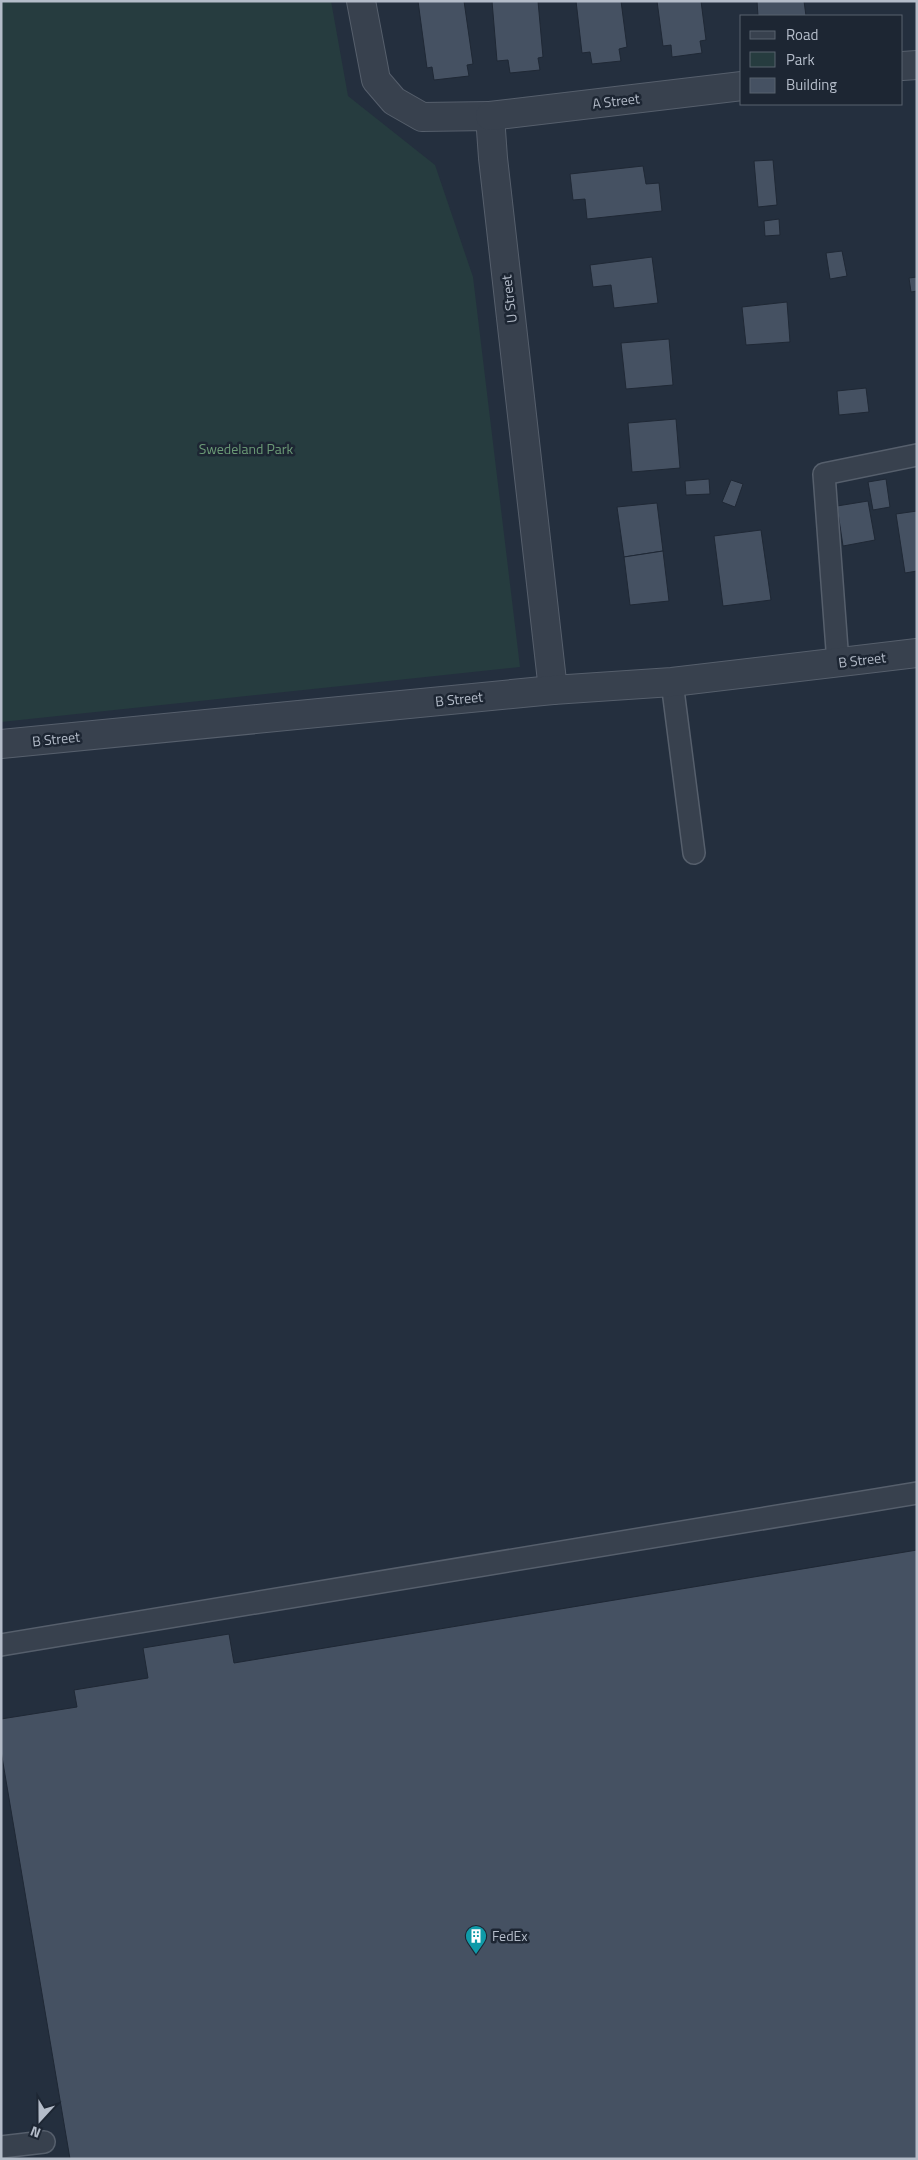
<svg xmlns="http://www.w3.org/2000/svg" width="918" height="2160" viewBox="0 0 918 2160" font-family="'Titillium Web',sans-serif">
<rect width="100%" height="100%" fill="#242f3e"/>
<polygon fill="#263c3f" points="1,1 331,1 348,96 435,165 473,277 520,667 1,722"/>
<g fill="#455162" stroke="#1f2835">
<polygon points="418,1 464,1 473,64 467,65 469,76 434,80 432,67 427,68"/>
<polygon points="492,1 538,1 543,57 538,58 540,70 510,73 508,60 497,61"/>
<polygon points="576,1 621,1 627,47 619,49 621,61 592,64 590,52 582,53"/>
<polygon points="657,1 701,1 706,40 700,41 702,53 672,57 671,45 663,46"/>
<polygon points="757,1 804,1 806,16 758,16"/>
<polygon points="773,160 777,205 758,207 754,161"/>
<polygon points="643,166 646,184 659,183 662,211 587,219 585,199 573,200 570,174"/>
<polygon points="779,219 780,235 765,236 764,221"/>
<polygon points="842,251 847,276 830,279 826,253"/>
<polygon points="652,257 658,303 614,308 611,285 593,287 590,265"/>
<polygon points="917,277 917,291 911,292 909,278"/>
<polygon points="787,302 790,342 746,345 742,307"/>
<polygon points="669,339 673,385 626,389 621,343"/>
<polygon points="866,388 869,412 839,415 837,391"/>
<polygon points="676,419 680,468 632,472 628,423"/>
<polygon points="709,479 710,494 686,495 685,481"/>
<polygon points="886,479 890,507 873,510 868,482"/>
<polygon points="731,480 743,484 735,507 722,502"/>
<polygon points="868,501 875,540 843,546 837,506"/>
<polygon points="657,503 663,551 624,557 617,507"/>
<polygon points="917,511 917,571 905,573 896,514"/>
<polygon points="761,530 771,600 723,606 714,536"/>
<polygon points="663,551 669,601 630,605 624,557"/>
<polygon points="917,1550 917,2159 70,2159 1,1751 1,1719 77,1707 74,1690 148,1678 143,1648 229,1634 234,1663"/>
</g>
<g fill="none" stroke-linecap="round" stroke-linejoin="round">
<g stroke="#565f6c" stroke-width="24">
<g id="service">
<polyline points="838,663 824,474 917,455"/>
<polyline points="672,682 694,853"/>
<polyline points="1,1645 917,1493"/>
<polyline points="1,2147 44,2142"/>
</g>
</g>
<g stroke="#565f6c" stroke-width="30">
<g id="minor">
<polyline points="361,1 376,80 394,101 422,117 490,116 493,158 553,690"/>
<polyline points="902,66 917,65"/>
<polyline points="490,116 742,86"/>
<polyline points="1,744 553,690 672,682 917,653"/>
</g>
</g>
<use href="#service" stroke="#38414e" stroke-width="21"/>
<use href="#minor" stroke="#38414e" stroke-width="28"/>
</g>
<defs>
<g id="building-pin" transform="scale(1.125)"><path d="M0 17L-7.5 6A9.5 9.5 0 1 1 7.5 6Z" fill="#0f9aa8" stroke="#1d2633"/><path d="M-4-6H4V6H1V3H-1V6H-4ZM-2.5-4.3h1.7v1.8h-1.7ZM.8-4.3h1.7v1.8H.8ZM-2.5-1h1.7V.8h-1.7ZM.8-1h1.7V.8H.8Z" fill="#fff"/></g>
</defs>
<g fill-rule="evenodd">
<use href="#building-pin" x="476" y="1936"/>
</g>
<g text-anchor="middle" stroke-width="5" stroke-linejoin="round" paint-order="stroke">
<g font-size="14" fill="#b4bcc9" stroke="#1d2633">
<text transform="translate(616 101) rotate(-7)" y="5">A Street</text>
<text transform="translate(509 299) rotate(-97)" y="5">U Street</text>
<text transform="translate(862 660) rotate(-7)" y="5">B Street</text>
<text transform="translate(459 699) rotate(-6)" y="5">B Street</text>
<text transform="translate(56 739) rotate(-6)" y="5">B Street</text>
</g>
<g font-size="14" fill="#6b9a76" stroke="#1d2633">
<text x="246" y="454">Swedeland Park</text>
</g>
<g font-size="14" fill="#b4bcc9" stroke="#1d2633" text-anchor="start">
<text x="492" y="1941">FedEx</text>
</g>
</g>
<rect width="918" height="2160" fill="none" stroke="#b4bcc9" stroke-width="5"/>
<rect x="740" y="15" width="162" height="90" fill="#1d2633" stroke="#59626f"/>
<rect x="750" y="31" width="25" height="8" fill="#38414e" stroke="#59626f"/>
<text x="786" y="40" font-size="15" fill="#b4bcc9">Road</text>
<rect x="750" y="52" width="25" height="15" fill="#263c3f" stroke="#59626f"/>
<text x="786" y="65" font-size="15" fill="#b4bcc9">Park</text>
<rect x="750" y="78" width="25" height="15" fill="#455162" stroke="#59626f"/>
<text x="786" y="90" font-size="15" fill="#b4bcc9">Building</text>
<g transform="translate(40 2120) rotate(201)" stroke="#1d2633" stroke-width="4" paint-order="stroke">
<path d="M0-4L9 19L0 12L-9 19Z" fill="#b4bcc9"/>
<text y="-8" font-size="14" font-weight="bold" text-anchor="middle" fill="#b4bcc9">N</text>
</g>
</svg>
